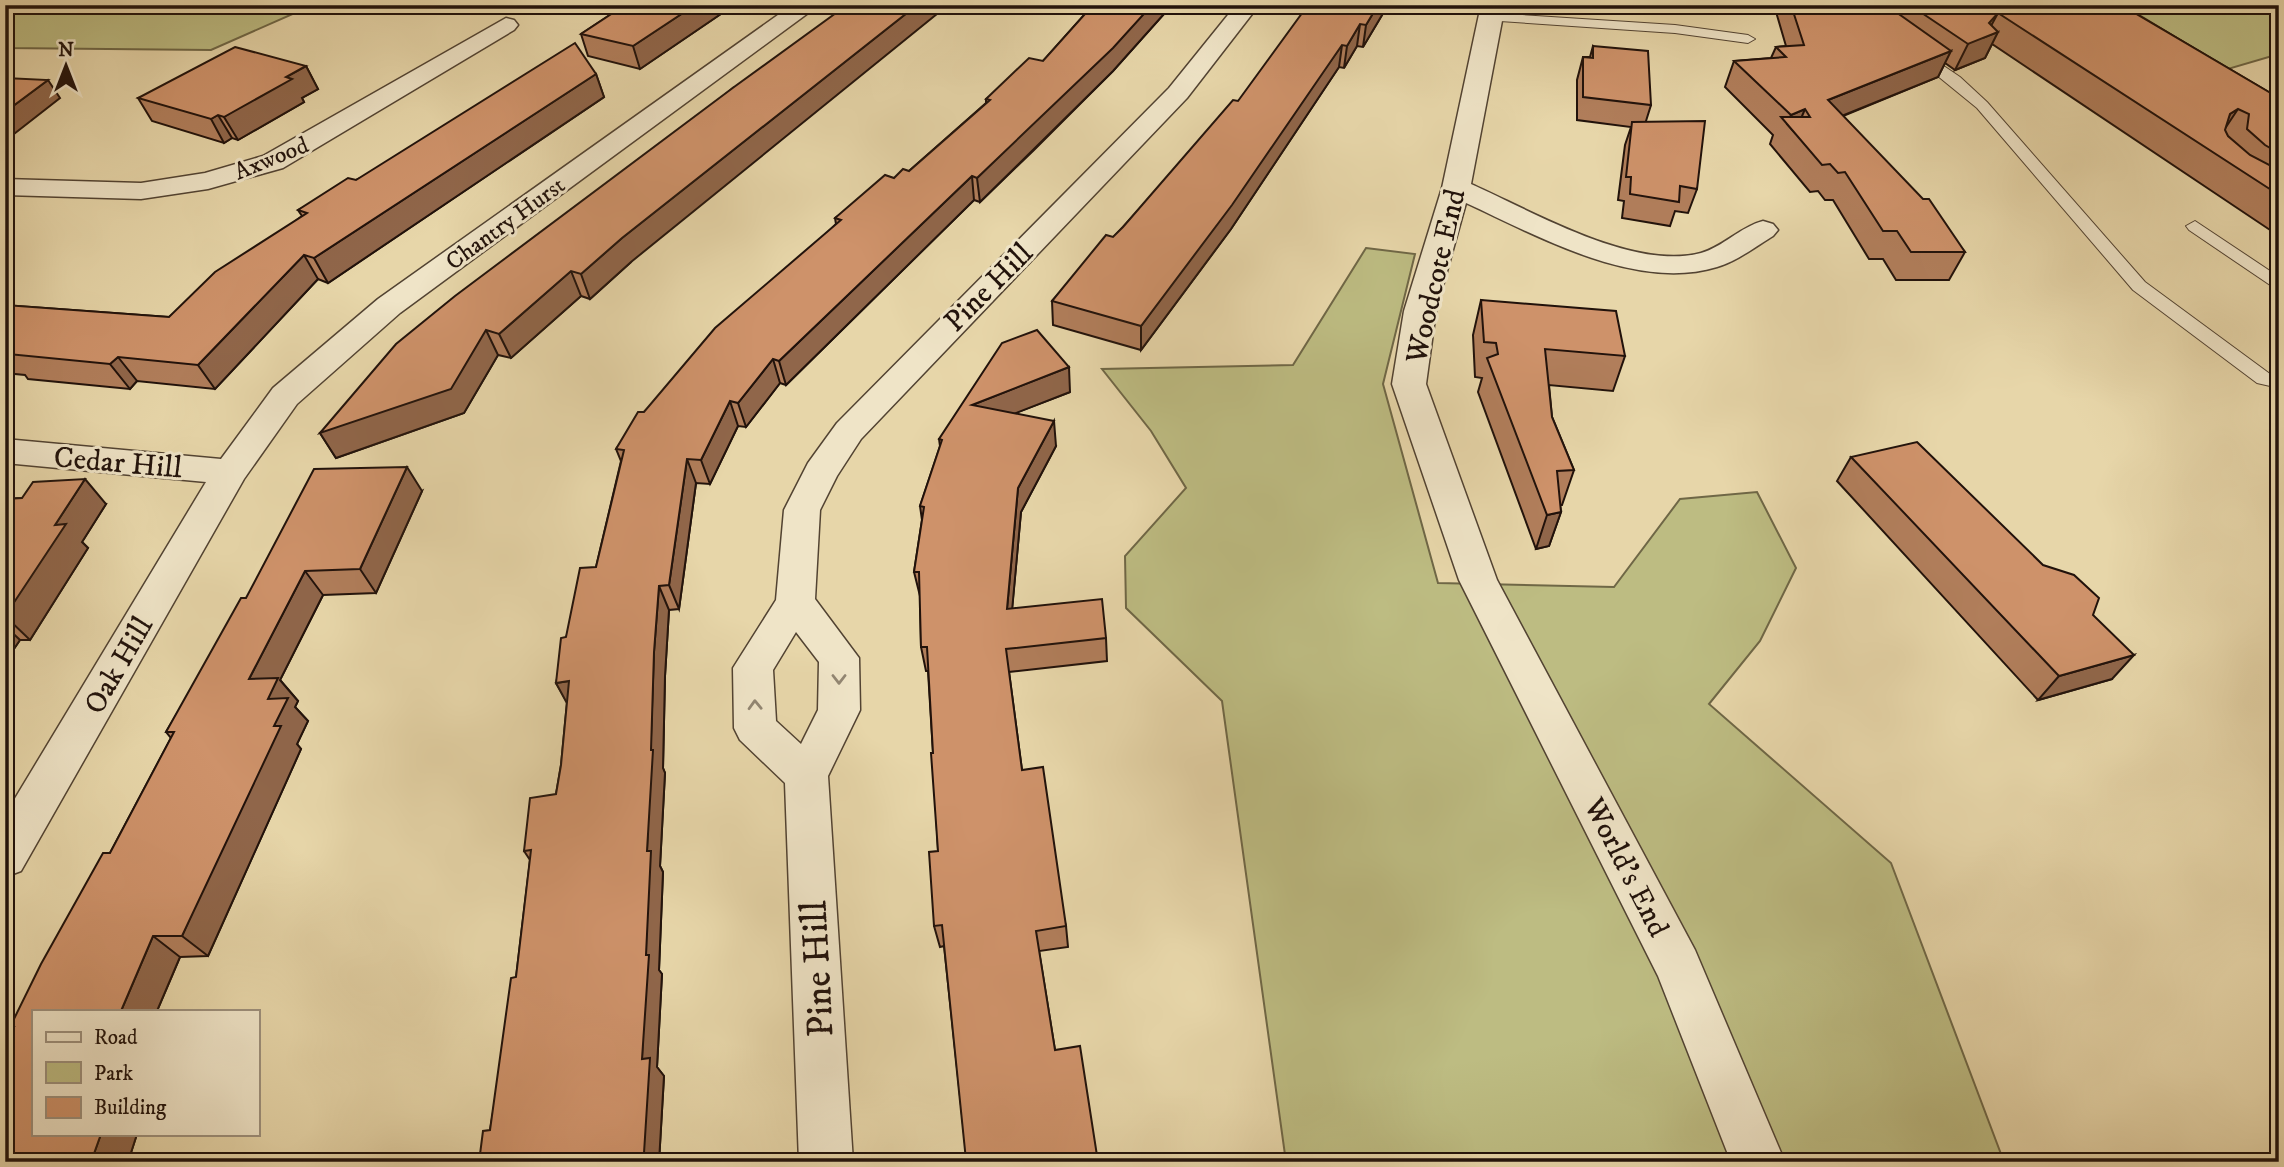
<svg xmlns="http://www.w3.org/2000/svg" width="2284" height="1167" viewBox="0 0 2284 1167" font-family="'IM FELL DW Pica',serif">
<rect width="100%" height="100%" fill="#e7d6a9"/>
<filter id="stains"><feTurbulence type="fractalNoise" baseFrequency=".00286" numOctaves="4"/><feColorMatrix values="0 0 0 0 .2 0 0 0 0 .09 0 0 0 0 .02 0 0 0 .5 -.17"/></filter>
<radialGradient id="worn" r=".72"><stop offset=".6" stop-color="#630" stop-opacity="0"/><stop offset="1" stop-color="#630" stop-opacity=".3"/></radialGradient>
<g fill="#bdbc82" stroke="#6f6746" stroke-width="2">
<polygon points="5,5 313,5 211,50 5,48"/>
<polygon points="2123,5 2279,5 2279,54 2228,69"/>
<polygon points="1366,248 1415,254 1383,384 1438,583 1614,587 1680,499 1757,492 1796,568 1760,641 1709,704 1891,863 2004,1162 1286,1162 1222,701 1126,608 1125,556 1186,488 1151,431 1102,369 1293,365"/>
</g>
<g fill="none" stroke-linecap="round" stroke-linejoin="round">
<g stroke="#524332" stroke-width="2">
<g id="service">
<polygon points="1490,13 1675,25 1748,35 1755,39 1748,43 1675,33 1485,20 1483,17"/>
<polygon points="1917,48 1960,77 1987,102 2145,282 2270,374 2279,376 2279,388 2257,383 2133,290 1977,108 1912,55 1910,52"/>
<polygon points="2195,221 2279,277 2279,291 2189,230 2186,226"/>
</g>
</g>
<g stroke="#524332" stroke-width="3">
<g id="minor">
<polygon points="792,5 819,5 400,313 297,404 244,479 21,871 5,877 5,815 206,482 5,463 5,439 221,459 273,388 378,299"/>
<path d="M1236,5H1259L1187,98L861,439L837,476L820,510L815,599L859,658L860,710L828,776L853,1162H799L785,783L740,740L734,728L733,668L776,600L784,510L808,463L837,423L1169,88ZM796,632L819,662L818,710L801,744L776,721L773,670Z"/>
<path d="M1481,5H1505L1471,184C1532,211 1633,271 1701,253C1723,247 1740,227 1763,221L1773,224L1778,230L1773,236C1755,247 1737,261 1717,267C1636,292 1538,236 1466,203L1436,311L1426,384L1497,580L1695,950L1785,1162H1731L1658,976L1459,580L1392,384L1404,311L1442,188Z"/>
<polygon points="506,18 514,20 518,25 514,30 283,168 208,189 141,199 5,195 5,179 141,183 205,173 263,156"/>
</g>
</g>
<use href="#service" fill="#efe4c7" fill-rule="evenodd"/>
<use href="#minor" fill="#efe4c7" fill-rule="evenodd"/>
</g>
<g fill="#b17e5b" stroke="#21120b" stroke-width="2">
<polygon points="625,5 734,5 640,69 588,56 581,34"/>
<polygon points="1093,5 1172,5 1113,71 1034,150 980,202 974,200 786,385 780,383 746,427 738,426 710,484 696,483 679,609 669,610 665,676 663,768 665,773 660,866 663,872 659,970 662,974 657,1067 664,1076 659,1162 479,1162 490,1130 516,977 530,860 524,851 556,794 561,765 567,702 556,683 566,637 596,567 621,461 616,449 644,412 836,224 835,218 894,178 909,171 986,103 986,99 1043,61"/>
<polygon points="1388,5 1363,47 1357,46 1344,68 1339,67 1231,229 1141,350 1053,325 1052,301 1123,227 1238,101"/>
<polygon points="1774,5 2121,5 2279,98 2279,236 1992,44 1985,58 1955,70 1945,63 1938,77 1843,116 1965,252 1949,280 1896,280 1883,259 1869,259 1833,200 1825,200 1818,191 1810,192 1770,144 1773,135 1725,87 1734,61 1771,58 1776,47 1786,46"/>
<polygon points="1593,46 1651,105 1646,121 1697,189 1688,213 1675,211 1670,226 1622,218 1624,201 1618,200 1625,145 1631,127 1577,120 1577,80 1583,57 1590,57"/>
<polygon points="306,66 318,89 302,98 304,102 238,140 232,138 224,143 152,121 138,98"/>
<polygon points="596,74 604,97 328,283 318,279 215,389 137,381 130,389 28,379 25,375 5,373 5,305 169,317 302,216 298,210 356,180"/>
<polygon points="734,87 631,262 590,299 581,296 511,358 498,355 464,413 336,458 320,433"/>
<polygon points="1481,300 1625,356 1613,391 1549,385 1552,417 1574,470 1562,505 1560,505 1561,512 1549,546 1536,549 1478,392 1482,378 1475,377 1473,335"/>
<polygon points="1070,392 1015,413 1056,446 1021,512 1012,609 1106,638 1107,661 1009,672 1022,770 1066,926 1068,947 1039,951 1055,1050 1098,1162 967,1162 944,946 940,947 934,926 938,851 933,753 928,671 926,671 921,647 920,596 914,572 922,520 920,506 940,446 939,439"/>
<polygon points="1851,457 2093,615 2112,679 2038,700 1837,481"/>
<polygon points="422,491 376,593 323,595 280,680 298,701 295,707 308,721 297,744 301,749 208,956 180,957 157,1011 33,1011 137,1134 128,1162 5,1162 13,1029 10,1027 110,853 171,738 166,732 246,598"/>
<polygon points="22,498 106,504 82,542 88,548 30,640 20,640 5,662 5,499"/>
</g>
<g fill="#90664a" stroke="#21120b" stroke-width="2">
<polygon points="695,5 734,5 640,69 633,46"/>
<polygon points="917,5 948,5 631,262 590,299 581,274 622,238"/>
<polygon points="1152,5 1172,5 1113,71 980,202 977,178"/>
<polygon points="1378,5 1388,5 1363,47 1366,25"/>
<polygon points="1998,13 1985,37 1998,32 1985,58 1955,70 1968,44"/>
<polygon points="1360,24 1357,46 1344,68 1347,46"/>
<polygon points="1342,45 1339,67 1231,229 1141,350 1141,326"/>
<polygon points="1951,51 1938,77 1817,126 1828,100"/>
<polygon points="306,66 318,89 302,98 304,102 238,140 224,117 286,77"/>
<polygon points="596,74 604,97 328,283 314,258"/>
<polygon points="48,80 60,98 5,141 5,112"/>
<polygon points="1805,109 1795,133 1787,124 1791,115"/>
<polygon points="2238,109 2220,136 2230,114"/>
<polygon points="218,115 232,138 224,143 211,119"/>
<polygon points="972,176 974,200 786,385 779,361"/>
<polygon points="304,255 318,279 215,389 198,365"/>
<polygon points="571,271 581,296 511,358 499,334"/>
<polygon points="486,330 498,355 464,413 336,458 320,433"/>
<polygon points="118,357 137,381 130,389 110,364"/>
<polygon points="773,359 780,383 746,427 738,403"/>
<polygon points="1069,367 1070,392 975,429 972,405"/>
<polygon points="730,401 738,426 710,484 701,460"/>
<polygon points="1054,421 1056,446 1021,512 1010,633 1007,609 1018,488"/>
<polygon points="687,459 696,483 679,609 669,585"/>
<polygon points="407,467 422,491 376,593 360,569"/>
<polygon points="85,479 106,504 82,542 88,548 30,640 5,616 55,525"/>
<polygon points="1561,512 1549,546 1536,549 1547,515"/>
<polygon points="305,571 323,595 280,680 298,701 295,707 308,721 297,744 301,749 208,956 182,936 274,726 249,679"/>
<polygon points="659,586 669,610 665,676 663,768 665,773 660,866 663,872 659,970 662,974 657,1067 664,1076 659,1162 652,1162 644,1153 642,1059 646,955 647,851 654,652"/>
<polygon points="5,626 20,640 5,662"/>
<polygon points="2134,655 2112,679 2038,700 2059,676"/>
<polygon points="569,681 569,707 556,683"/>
<polygon points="153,936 180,957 157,1011 121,1011"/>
<polygon points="101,1134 137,1134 128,1162 91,1162"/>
<polygon points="639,1154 646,1162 639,1162"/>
</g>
<g fill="#ce926a" stroke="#21120b" stroke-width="2">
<polygon points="625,5 695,5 633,46 581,34"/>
<polygon points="847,5 917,5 622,238 581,274 571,271 499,334 486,330 451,389 320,433 396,344 455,296 734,87"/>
<polygon points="1093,5 1152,5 1113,48 977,178 972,176 779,361 773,359 738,403 730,401 701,460 687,459 669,585 659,586 654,652 651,750 653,750 647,851 651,851 646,955 649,955 642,1059 650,1058 644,1153 639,1154 639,1162 479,1162 483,1131 490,1130 511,978 516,977 531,850 524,851 530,798 556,794 561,765 569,681 556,683 561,638 566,637 580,568 596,567 624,450 616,449 638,412 644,412 715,328 841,220 835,218 885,175 894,178 903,169 909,171 990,100 986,99 1029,58 1043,61"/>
<polygon points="1308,5 1378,5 1366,25 1360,24 1347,46 1342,45 1232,205 1141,326 1052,301 1106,235 1113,237 1123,227 1233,100 1238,101"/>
<polygon points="1791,5 1886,5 1951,51 1828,100 1923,199 1929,199 1965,252 1911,252 1897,231 1883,231 1845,172 1838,173 1830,164 1822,165 1781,117 1810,117 1805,109 1791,115 1734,61 1786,57 1776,47 1804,45"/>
<polygon points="1910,5 2121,5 2279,98 2279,153 2265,145 2247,129 2249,114 2238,109 2230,114 2225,130 2228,136 2250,155 2279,170 2279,195 1998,13 1989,23 1998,32 1968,44"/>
<polygon points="575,43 596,74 314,258 304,255 198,365 118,357 110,364 8,354 11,351 5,350 5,305 169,317 215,272 307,213 298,210 348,178 356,180"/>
<polygon points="1593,46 1648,51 1651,105 1583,97 1583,57 1593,58"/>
<polygon points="235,47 306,66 286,77 292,79 224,117 218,115 211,119 138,98"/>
<polygon points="5,78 48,80 5,112"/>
<polygon points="1705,121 1697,189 1680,186 1679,202 1630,194 1631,177 1626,177 1632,122"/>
<polygon points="1481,300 1616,311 1625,356 1545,349 1552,417 1574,470 1557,471 1561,512 1547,515 1487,358 1498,354 1496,343 1484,342"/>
<polygon points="1037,330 1069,367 972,405 1054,421 1018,488 1007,609 1102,599 1106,638 1006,649 1022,770 1043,767 1066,926 1036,931 1055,1050 1080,1046 1098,1162 972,1162 971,1158 966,1160 942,925 934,926 929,852 938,851 931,753 933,753 927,647 921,647 919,572 914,572 924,507 920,506 942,440 939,439 1002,343"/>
<polygon points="1917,442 2043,565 2074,575 2099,598 2093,615 2134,655 2059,676 1851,457"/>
<polygon points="407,467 360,569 305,571 249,679 278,678 268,699 288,698 274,726 281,726 182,936 153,936 121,1011 33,1011 33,1134 101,1134 91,1162 5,1162 5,1048 14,1027 10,1027 41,964 103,853 110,853 174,732 166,732 241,598 246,598 314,469"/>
<polygon points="85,479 55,525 66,524 5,616 5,499 22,498 33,482"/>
</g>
<defs><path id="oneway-chevron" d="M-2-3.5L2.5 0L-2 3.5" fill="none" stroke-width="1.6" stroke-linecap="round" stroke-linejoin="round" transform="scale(1.75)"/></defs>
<g stroke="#928672">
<use href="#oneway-chevron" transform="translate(839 679) rotate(90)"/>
<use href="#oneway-chevron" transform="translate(755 705) rotate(-92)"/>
</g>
<g text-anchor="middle" stroke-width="6" stroke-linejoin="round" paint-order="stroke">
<g font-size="24" fill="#21120b" stroke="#efe4c7">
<text transform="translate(271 158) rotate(-22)" y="8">Axwood</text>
<text transform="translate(505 223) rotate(-36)" y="8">Chantry Hurst</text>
</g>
<g font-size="30" fill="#21120b" stroke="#efe4c7">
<text transform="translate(1435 276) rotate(-77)" y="10">Woodcote End</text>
<text transform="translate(988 287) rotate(-45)" y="10">Pine Hill</text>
<text transform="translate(118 462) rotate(5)" y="10">Cedar Hill</text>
<text transform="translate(118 665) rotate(-60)" y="10">Oak Hill</text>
<text transform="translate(1627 867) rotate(63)" y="10">World's End</text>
</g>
<g font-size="37" fill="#21120b" stroke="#efe4c7">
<text transform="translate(816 969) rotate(-93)" y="13">Pine Hill</text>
</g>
</g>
<rect width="2284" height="1167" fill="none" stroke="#e7d6a9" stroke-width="28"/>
<rect x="7" y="7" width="2270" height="1153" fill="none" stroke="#21120b" stroke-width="3.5"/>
<rect x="14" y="14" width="2256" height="1139" fill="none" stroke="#21120b" stroke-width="2"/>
<rect x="32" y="1010" width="228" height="126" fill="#efe4c7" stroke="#9d907c" stroke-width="2"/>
<rect x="46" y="1032" width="35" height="10" fill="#efe4c7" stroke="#9d907c" stroke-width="2"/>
<text x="94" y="1044" font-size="21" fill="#21120b">Road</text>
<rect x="46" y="1062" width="35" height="21" fill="#bdbc82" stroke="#9d907c" stroke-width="2"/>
<text x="94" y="1080" font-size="21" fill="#21120b">Park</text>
<rect x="46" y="1097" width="35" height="21" fill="#ce926a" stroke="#9d907c" stroke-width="2"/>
<text x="94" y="1114" font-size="21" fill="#21120b">Building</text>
<g transform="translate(66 66)" stroke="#efe4c7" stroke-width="5" paint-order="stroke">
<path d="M0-5L12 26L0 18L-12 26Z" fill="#21120b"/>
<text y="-10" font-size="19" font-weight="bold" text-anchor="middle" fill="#21120b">N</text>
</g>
<rect width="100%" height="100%" filter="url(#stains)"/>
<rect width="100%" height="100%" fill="url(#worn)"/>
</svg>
